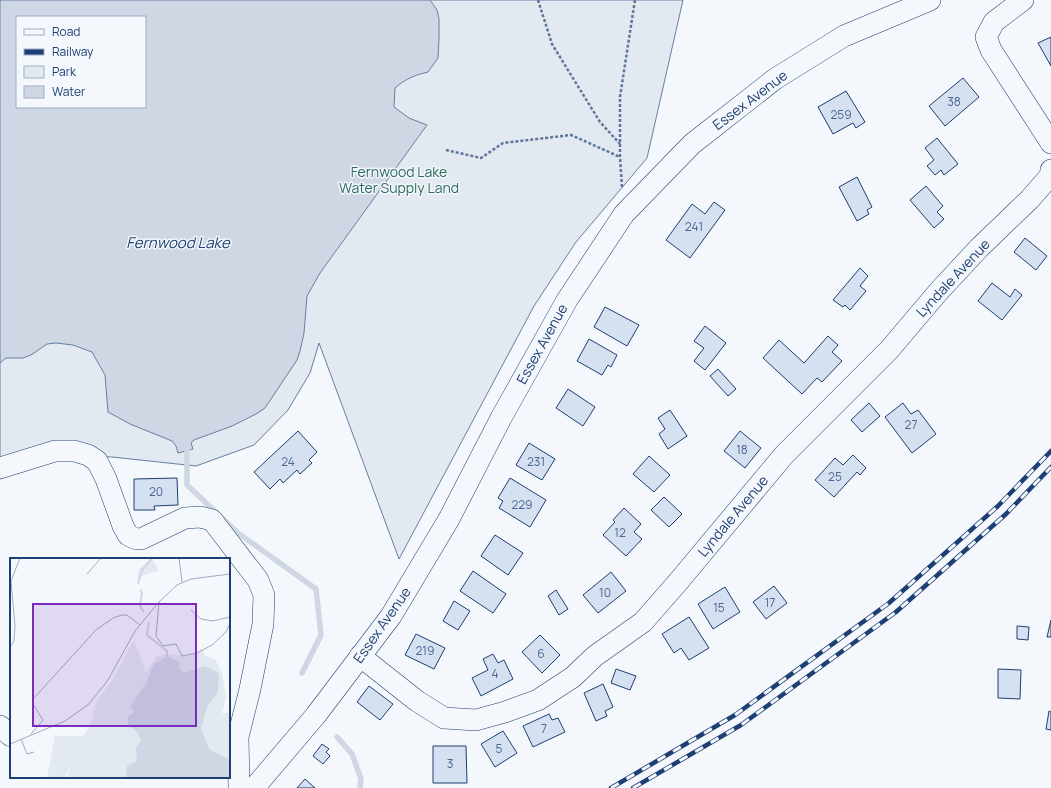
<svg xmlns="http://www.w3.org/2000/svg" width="1051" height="788" viewBox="0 0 1051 788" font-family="Manrope,sans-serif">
<rect width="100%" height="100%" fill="#f4f7fb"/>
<path fill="#e3e9f0" stroke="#687fa3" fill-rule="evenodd" d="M0,0H683L647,158L576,242L534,306L399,559L319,343L310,373L288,410L254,445L196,466L112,457L56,454L0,479ZM17,17H145V107H17Z"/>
<path fill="#cfd7e4" stroke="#687fa3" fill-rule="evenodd" d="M0,0H430L437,10L439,19V39L438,58L428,72C415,75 405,79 395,88L394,107L409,118L427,125L320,273L307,296L304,333L300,351L297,360L265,408L256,414L232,426L194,440L191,443L193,449L178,453L176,446L172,441L130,424L108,412L105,375L92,352L73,345L56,343L47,344L31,355L23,358H6L0,363ZM17,17H145V107H17Z"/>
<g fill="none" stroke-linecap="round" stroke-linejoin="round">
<g stroke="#cfd7e4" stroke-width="5.5">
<polyline points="187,444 187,485 238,533 316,589 321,635 302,673"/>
<polyline points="337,737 352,754 361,779 360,788"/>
</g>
</g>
<g fill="#d5e0f0" stroke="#1d3f73">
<polygon points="1051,37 1051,66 1038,43"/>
<polygon points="963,78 979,97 945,126 929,106"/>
<polygon points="846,91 865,122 856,128 853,123 833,134 818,107"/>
<polygon points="937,138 958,164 944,175 941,170 935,175 927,166 934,160 925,148"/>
<polygon points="857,177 872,207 867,210 869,214 857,221 839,187"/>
<polygon points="926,186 943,206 937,212 944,219 934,228 910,200"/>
<polygon points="714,202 725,210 690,258 666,240 692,204 705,214"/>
<polygon points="1025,238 1047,256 1036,270 1014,252"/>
<polygon points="860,268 868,276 860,286 866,291 850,310 845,305 843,307 833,300"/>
<polygon points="992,283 1010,297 1015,289 1022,295 1002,320 978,301"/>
<polygon points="605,307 639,325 627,346 594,327"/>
<polygon points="705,326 726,343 705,370 694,361 704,348 694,341"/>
<polygon points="828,336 838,345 832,352 842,361 822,382 817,378 802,394 763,358 779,340 804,363"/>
<polygon points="589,339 617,355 611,367 608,365 602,375 577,361"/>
<polygon points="718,369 736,389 728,396 710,376"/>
<polygon points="568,389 595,407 583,426 556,408"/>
<polygon points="869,403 880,416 862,432 851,420"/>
<polygon points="903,403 911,414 918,410 936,434 912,453 885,417"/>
<polygon points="670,410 687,436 668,449 659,434 665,429 658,418"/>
<polygon points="298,431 317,452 309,460 312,463 300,474 297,470 283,483 280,479 270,489 254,472"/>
<polygon points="740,431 761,448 745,468 724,451"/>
<polygon points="529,443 555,459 542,480 516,465"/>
<polygon points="853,455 866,468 860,475 857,472 834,497 815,480 835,458 843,465"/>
<polygon points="649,456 670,475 654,492 633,474"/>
<polygon points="177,478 178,505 154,506 155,510 134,510 134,479"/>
<polygon points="510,478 546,500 530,527 499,508 503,501 498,498"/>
<polygon points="664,497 682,514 669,527 651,510"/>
<polygon points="624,508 641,524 634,532 642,539 626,556 603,535 615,522 613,520"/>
<polygon points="495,535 523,553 508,575 481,556"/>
<polygon points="473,571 506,594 493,613 460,591"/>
<polygon points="611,572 626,591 598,613 583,595"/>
<polygon points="774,586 787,603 766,619 753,602"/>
<polygon points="725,587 740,612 713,629 698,604"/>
<polygon points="556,590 568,609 559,615 548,596"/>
<polygon points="454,601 470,611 458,630 443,621"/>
<polygon points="689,617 709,648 689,660 681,648 674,653 662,634"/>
<polygon points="1051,620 1051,637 1047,637"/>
<polygon points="1017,626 1029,627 1028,640 1017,639"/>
<polygon points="416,634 445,648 434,669 405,655"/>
<polygon points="540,635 560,655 542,673 522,652"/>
<polygon points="493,654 498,663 504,660 513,679 481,696 472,678 488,670 483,659"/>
<polygon points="616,669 636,676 630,690 611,683"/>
<polygon points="998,669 1021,670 1020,699 998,698"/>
<polygon points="603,684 613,707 605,711 607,716 596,721 584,693"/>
<polygon points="369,686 393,704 380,720 357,702"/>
<polygon points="1049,711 1051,712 1051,730 1046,729"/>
<polygon points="549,714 552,720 558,718 565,732 533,747 523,726"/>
<polygon points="503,731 517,753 495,767 481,744"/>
<polygon points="322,744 329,749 326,752 330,756 323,764 313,756"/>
<polygon points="433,746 466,746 467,783 433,783"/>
<polygon points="305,779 315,788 297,788"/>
</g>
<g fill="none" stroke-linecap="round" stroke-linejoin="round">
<g stroke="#1d3f73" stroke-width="22">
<g id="minor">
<polyline points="1023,0 994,22 986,37 991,50 1051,143"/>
<polyline points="0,468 55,451 74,451 88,455 97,461 106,479 123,526 128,535 136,539 141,539 185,518 200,517 212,520 258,580 264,595 263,624 250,689 238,737 239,788"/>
<polyline points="360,656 417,701 444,718 476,720 505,712 538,700 573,677 595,656 643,622 678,582 784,455 889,350 939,291 979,248 1030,199 1050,176 1051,170"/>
<polyline points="0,726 11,736"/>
<polyline points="254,788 316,715 391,616 449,519 501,418 567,300 624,214 692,144 775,79 844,36 930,0"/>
</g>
</g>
<g stroke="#5e769c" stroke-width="2.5" stroke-dasharray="3 2" stroke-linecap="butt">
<polyline points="538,0 552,44 600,122 620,144"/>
<polyline points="446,150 481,158 503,143 571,135 620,157"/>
<polyline points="622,187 620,157 620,97 635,0"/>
</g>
<use href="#minor" stroke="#f4f7fb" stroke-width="21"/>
<g stroke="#1d3f73" stroke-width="4.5">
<g id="rail">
<polyline points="611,788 735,715 889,603 998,506 1051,451"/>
<polyline points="633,788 741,725 896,612 1006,514 1051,467"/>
</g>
</g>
<use href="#rail" stroke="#f4f7fb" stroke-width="3" stroke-dasharray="9" stroke-linecap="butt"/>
</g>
<g text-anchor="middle" stroke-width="3" stroke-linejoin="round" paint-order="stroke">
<g font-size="12" fill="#4b6792">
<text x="954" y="106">38</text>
<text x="841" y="119">259</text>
<text x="694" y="231">241</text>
<text x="911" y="429">27</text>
<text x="742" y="454">18</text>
<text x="288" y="466">24</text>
<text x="536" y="466">231</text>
<text x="835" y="481">25</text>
<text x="156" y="496">20</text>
<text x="522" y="509">229</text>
<text x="620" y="537">12</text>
<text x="605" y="597">10</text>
<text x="770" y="607">17</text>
<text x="719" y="612">15</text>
<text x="425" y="655">219</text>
<text x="541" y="658">6</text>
<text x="495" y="678">4</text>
<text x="544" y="733">7</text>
<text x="499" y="753">5</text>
<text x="450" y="768">3</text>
</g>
<g font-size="14" fill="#1d3f73" stroke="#f4f7fb">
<text transform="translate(750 100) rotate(-37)" y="5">Essex Avenue</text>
<text transform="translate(953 278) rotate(-47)" y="5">Lyndale Avenue</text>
<text transform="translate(542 344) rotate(-61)" y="5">Essex Avenue</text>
<text transform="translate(733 516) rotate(-50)" y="5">Lyndale Avenue</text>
<text transform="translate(382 625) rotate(-55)" y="5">Essex Avenue</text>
</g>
<g font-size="14" fill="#2c6c60" stroke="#f4f7fb">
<text x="399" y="177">Fernwood Lake<tspan x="399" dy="16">Water Supply Land</tspan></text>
</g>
<g font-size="15" font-style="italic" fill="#1d3f73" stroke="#f4f7fb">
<text x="178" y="248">Fernwood Lake</text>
</g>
</g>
<g transform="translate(10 558)">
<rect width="220" height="220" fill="#f4f7fb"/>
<path d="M142,1L149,12L127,20L129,11ZM124,82L136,115L146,99L155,96L177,98L192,91L195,98L205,101L212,115L216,139L212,156L220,153V220H57L60,209L54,220H37L45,178H73L80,169L86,144L103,121Z" fill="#e3e9f0"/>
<path d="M158,98L169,104V110L174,115L195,108L209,115L208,134L197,149L191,172L200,192L220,202V220H116L117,208L127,203L126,190L131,182L127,174L118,167V159L125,153L120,149L136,126L144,106Z" fill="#cfd7e4"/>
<path fill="none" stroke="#cfd7e4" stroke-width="2" d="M128,26L132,12L142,0M130,32L132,35L130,48L134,54M139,64L137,77L157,93V100"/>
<path fill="none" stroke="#9eadc5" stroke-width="1" d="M169,0L172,24M77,16L91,0M149,44L146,78L153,88L166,86L172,98L187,95L202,87L216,74L220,65M181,52L191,61L203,63L220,59M0,89L4,83L5,68L1,23L10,0M21,176L33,162L23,146V141L86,72L103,60L112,57H117L130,67M11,181L17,196L24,194M0,186L55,163L79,146L98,122L125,73L148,45L167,27L181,21L220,16"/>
<path fill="#7b2cbf" fill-opacity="0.15" stroke="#7b2cbf" stroke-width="2" d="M23,46H186V168H23Z"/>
<rect width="220" height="220" fill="none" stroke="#1d3f73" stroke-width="2"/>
</g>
<rect x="16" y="16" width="130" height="92" fill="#f4f7fb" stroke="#9eadc5"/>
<rect x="24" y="29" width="20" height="6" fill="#f4f7fb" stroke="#9eadc5"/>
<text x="52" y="36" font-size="12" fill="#1d3f73">Road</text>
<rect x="24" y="49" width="20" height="6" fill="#1d3f73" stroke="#9eadc5"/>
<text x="52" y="56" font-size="12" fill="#1d3f73">Railway</text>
<rect x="24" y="66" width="20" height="12" fill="#e3e9f0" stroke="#9eadc5"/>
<text x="52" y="76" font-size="12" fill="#1d3f73">Park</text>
<rect x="24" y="86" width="20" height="12" fill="#cfd7e4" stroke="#9eadc5"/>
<text x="52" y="96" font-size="12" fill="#1d3f73">Water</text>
</svg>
